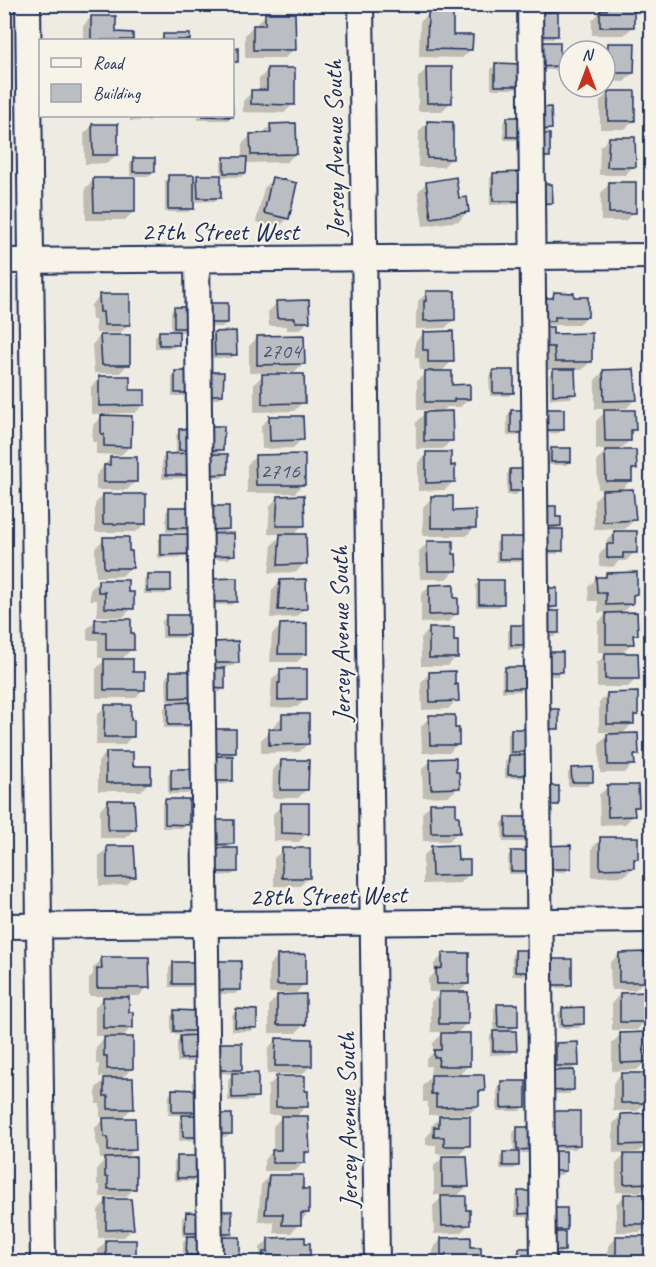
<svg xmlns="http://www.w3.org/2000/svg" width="656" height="1267" viewBox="0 0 656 1267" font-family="Caveat,sans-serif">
<rect width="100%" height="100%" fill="#eeebe2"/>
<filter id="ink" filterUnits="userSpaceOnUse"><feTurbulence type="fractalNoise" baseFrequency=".0167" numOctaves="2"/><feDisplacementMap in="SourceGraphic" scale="12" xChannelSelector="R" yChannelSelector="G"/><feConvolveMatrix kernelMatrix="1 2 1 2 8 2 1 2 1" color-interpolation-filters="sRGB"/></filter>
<g filter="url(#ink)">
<g fill="#0003">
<polygon points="118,4 143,4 143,9 139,13 118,12"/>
<polygon points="213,4 238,4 238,8 234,12 213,12"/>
<polygon points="479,4 506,4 504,7 479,7"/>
<polygon points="601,4 633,4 633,27 624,35 592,35 592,21 599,13"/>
<polygon points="428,14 452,37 471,49 462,58 419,57 420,22"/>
<polygon points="266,15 294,49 285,58 245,58 245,35 253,26 257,26 257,23"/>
<polygon points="91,17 114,34 131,34 131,40 83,40 83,26"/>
<polygon points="535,18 557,35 553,39 535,39"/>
<polygon points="164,35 188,35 188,40 160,40"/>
<polygon points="608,44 633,73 624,82 605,81 605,51 602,51"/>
<polygon points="533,47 559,66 555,70 533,70"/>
<polygon points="495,65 520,85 516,89 491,89 491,69"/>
<polygon points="427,69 451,102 442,111 418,111 418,77"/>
<polygon points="268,70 293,104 284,113 243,112 243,101 252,92 259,92 259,79"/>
<polygon points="609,92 634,120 625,129 600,129 600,101"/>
<polygon points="550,109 550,129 543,136 549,156 544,160 534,160 534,140"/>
<polygon points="130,116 154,116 150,121 130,121"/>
<polygon points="198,116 232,116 228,120 198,120"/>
<polygon points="507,119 521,136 517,140 504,140 503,123"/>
<polygon points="427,123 452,158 443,167 418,167 419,131"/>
<polygon points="93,125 116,155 108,163 85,164 84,134"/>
<polygon points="271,125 295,154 287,162 245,163 245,173 241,177 219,177 220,197 216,201 192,202 192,208 188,212 165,212 165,181 169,177 192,182 198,177 221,176 221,162 225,158 242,158 242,144 250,136 262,134"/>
<polygon points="609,138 634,166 625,175 599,175 600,147"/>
<polygon points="134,159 154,172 150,176 130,176 130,163"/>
<polygon points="494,174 520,200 516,204 490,205 490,178"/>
<polygon points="273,179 288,218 279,227 256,222 264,188"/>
<polygon points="94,180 134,211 125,220 86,220 85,188"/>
<polygon points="426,183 458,200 467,212 459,221 423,226 418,192"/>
<polygon points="609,184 634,212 625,221 601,221 601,193"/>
<polygon points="427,293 454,320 445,328 416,329 416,312 418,309 418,301"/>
<polygon points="554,294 573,298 587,316 578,325 549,325 545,329 591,361 582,370 574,370 575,394 571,398 550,399 549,375 554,370 546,370 546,355 530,355 548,300"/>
<polygon points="100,296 129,324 120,333 96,333 95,320 92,320 91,305"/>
<polygon points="277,303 308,321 300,330 287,330 287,326 269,326 268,312"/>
<polygon points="175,308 187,328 183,332 177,332 177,344 173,348 155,348 155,336 159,332 171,332 171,312"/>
<polygon points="201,309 226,323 222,327 202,327"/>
<polygon points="215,333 235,354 231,358 211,358 211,337"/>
<polygon points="423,334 452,361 441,372 450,386 469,399 460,407 447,407 441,413 451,440 443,449 416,449 416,422 425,413 433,413 433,410 417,410 417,381 428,370 420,370 419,358 415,358 415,342"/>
<polygon points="100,336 128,364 120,373 94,373 92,345"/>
<polygon points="258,337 303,364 294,372 249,373 249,346"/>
<polygon points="604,371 635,399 627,408 595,409 595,380"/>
<polygon points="493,372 513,392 509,396 490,396 489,376"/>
<polygon points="176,373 188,392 184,396 172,396 172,377"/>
<polygon points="222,373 222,395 218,399 202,399"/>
<polygon points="262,376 303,402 294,411 254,412 254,384"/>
<polygon points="100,378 129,392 144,405 135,413 91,414 91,387"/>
<polygon points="541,410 563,429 559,433 537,434"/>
<polygon points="511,411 521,432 517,436 507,436 507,416"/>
<polygon points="605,412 634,429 630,433 630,440 619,451 635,469 631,473 631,480 620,491 634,520 625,529 594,530 594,500 605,489 598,489 597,460 608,449 596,449 596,421"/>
<polygon points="101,417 130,446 121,455 96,454 96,442 92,442 93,425"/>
<polygon points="270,417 302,439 293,448 262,449 261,426"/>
<polygon points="222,427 222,449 215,456 226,474 222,478 202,478 201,460"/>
<polygon points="180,431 190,450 185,455 191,474 186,478 162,479 162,459 166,455 176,455 176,435"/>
<polygon points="552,450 570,461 566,465 548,465 548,454"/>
<polygon points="426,454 454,481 445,490 418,491 418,463"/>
<polygon points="256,456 303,484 295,493 247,493 247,465"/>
<polygon points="111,458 136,481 127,490 96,490 96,475"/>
<polygon points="511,470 520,491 516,495 507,495 507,474"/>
<polygon points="103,495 145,524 136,532 95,532 95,504"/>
<polygon points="278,497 303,525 293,536 305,563 296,572 269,573 272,545 282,534 268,534 270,506"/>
<polygon points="432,498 452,512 475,527 466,536 423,536 423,507"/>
<polygon points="170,508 191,528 187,532 166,532 166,512"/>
<polygon points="204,512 228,529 221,535 233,555 229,559 204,559"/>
<polygon points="554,518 560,526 554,531 561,550 557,554 538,554 538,535"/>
<polygon points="615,532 635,552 626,561 619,561 613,567 599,566 599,554 606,547 606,541"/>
<polygon points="162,536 191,553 187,557 158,558 158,540"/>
<polygon points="104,539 128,553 131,567 122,576 96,577 95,548"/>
<polygon points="500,539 524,558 520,562 496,562 496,543"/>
<polygon points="428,543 455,570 446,579 420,579 419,551"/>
<polygon points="606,574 636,594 632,598 632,603 621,614 636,634 632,638 632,643 621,654 637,678 628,687 597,687 597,663 608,652 598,652 598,623 608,612 598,613 598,601 589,601 588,587 597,578 602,578"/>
<polygon points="148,575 170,590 166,594 144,594 144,579"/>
<polygon points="99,581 127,593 132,608 123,617 97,616 97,600 90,600 90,590"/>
<polygon points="280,581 305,608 296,617 270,618 272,590"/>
<polygon points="480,581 503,603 499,607 476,607 476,585"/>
<polygon points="204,584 235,601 231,605 205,605"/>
<polygon points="429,586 456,614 448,622 421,623 421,595"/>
<polygon points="538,593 556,606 550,612 558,633 554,637 539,637"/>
<polygon points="166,617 190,634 186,638 162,638 162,621"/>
<polygon points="96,620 132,649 121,660 144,689 135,698 96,698 96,669 107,658 98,658 98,640 87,640 87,629"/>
<polygon points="281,626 306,653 297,662 270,662 272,634"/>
<polygon points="512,627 525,645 521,649 508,649 508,631"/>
<polygon points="429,630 456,657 448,666 421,666 421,638"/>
<polygon points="208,647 237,662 233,666 224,667 224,688 220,692 205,692"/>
<polygon points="544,653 562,672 558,676 540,676"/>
<polygon points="506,668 525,687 521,691 502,692 502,672"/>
<polygon points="281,671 306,699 297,707 270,708 272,679"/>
<polygon points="170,673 192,697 185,704 191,724 187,728 164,728 164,708 171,701 167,701 166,677"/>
<polygon points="430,673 457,700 448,709 422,710 421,682"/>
<polygon points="607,694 637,714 633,718 633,723 621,735 637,755 633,759 633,764 625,773 600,773 599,744 610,732 599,732 599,703"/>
<polygon points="105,706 132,736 124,745 96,745 97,715"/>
<polygon points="283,716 308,744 299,752 261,753 261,740 270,731 274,731 274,725"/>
<polygon points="430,717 454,730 457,744 449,753 422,753 421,726"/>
<polygon points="512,730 525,751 519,756 526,774 522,778 505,778 505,761 511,755 508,755 508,734"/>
<polygon points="234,731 232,780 228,784 206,785 205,762"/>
<polygon points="106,753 131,768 149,782 141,791 98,791 98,762"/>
<polygon points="281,761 307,789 298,798 272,798 273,770"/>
<polygon points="431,761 458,788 449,796 423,797 422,769"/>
<polygon points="572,769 592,782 588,786 568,786 568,773"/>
<polygon points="172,771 192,790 188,794 168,794 168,775"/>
<polygon points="608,787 637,806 633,811 633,816 625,824 600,825 599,795"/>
<polygon points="108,801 134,829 126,838 100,838 100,810"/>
<polygon points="166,801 187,824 183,828 162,828 162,805"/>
<polygon points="431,804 458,832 449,841 423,841 422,813"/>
<polygon points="282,805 307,833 299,842 273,841 273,814"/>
<polygon points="506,819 528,837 524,842 503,842 502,823"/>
<polygon points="233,821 233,844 227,849 236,871 232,875 209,876 206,848"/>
<polygon points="601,839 637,859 633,862 633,868 624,876 592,877 592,848"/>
<polygon points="546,847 570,868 565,872 542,873"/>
<polygon points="108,848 135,877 126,885 99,886 99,856"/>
<polygon points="432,848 456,862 469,875 460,883 423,884 423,856"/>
<polygon points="283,850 308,878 300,886 274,886 274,858"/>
<polygon points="512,852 527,870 523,874 508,874 508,856"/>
<polygon points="516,951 528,972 524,976 512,976 512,955"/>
<polygon points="619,954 644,981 635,990 611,990 610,963"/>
<polygon points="443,955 468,984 458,993 466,1024 456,1034 468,1066 457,1077 483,1090 477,1096 477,1106 469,1114 428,1115 428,1102 423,1102 423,1085 434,1074 430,1074 431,1066 426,1066 426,1060 433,1053 433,1043 444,1032 431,1032 431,1002 441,992 429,992 428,979 434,974 434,964"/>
<polygon points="278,956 304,984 296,993 269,993 269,965"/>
<polygon points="102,959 148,987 139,996 128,996 128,1014 131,1028 120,1039 132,1068 121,1079 132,1108 121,1119 134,1150 125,1159 134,1188 126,1197 100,1197 100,1185 97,1185 97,1168 106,1159 100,1159 99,1145 96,1145 95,1128 107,1117 100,1117 100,1104 96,1104 96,1088 107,1077 99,1077 99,1064 96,1064 96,1047 107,1036 95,1036 95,1007 105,996 89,996 89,979 93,974 93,968"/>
<polygon points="173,964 194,983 190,987 169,987 169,968"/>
<polygon points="545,965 571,984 567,988 545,988"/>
<polygon points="210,966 239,990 235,994 210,994"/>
<polygon points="620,994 645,1021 637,1030 612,1030 612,1003"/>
<polygon points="278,996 304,1024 296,1033 269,1033 269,1005"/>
<polygon points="498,1005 516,1026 510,1032 515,1050 511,1054 490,1055 490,1036 494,1032 494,1009"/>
<polygon points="562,1009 583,1024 579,1028 558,1028 558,1014"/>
<polygon points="236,1011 255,1027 251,1031 232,1031 232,1015"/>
<polygon points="175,1012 195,1030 188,1037 196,1058 192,1062 177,1062 177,1041 183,1034 171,1034 171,1016"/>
<polygon points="621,1034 646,1061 637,1070 612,1071 612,1043"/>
<polygon points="276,1040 311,1066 302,1074 267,1074 268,1048"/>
<polygon points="557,1044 577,1065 572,1069 573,1090 569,1094 547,1094 553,1048"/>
<polygon points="221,1045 241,1070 236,1075 256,1097 252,1101 228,1101 228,1079 234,1074 217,1073 217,1049"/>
<polygon points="621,1074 646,1102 637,1111 613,1111 613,1083"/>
<polygon points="277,1077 306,1106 295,1118 309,1152 304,1157 304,1162 295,1171 264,1171 264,1160 273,1151 273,1126 284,1115 268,1115 268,1086"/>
<polygon points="501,1083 524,1107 520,1111 497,1111 497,1087"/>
<polygon points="173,1091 196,1111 190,1117 197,1136 193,1140 179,1141 179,1121 185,1115 168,1115 169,1095"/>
<polygon points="554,1113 579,1145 575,1149 551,1149 550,1117"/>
<polygon points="621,1115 647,1144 638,1152 613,1153 613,1124"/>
<polygon points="440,1118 469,1145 460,1154 436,1154 436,1145 426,1145 426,1137 431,1132 431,1126"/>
<polygon points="210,1120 231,1133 227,1137 210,1137"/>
<polygon points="517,1129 532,1149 528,1153 518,1153 518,1165 514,1169 500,1169 500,1157 504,1153 514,1153 513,1133"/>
<polygon points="565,1152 565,1171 561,1175 544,1175"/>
<polygon points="624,1156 649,1183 641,1192 616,1192 616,1164"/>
<polygon points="178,1158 198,1177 194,1181 174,1181 174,1162"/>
<polygon points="442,1158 468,1186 456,1197 465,1212 469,1225 460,1233 434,1234 433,1206 444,1195 434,1195 434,1166"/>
<polygon points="269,1176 301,1191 308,1213 291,1233 274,1233 274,1222 258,1222 261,1185"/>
<polygon points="519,1193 534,1213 530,1217 515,1217 515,1197"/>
<polygon points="624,1196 649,1223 641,1232 616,1232 616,1204"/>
<polygon points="106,1201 133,1214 133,1229 124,1237 98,1238 98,1210"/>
<polygon points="186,1214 200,1233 195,1237 199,1255 195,1259 183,1259 183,1241 188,1236 182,1236 182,1218"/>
<polygon points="546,1214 565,1229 561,1233 563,1251 559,1255 546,1254"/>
<polygon points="213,1217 231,1233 225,1238 238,1258 234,1262 213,1262"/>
<polygon points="617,1237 648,1256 645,1262 608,1262 608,1246"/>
<polygon points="269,1239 308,1245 308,1262 255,1262 260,1258 260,1248"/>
<polygon points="442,1239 470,1249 480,1257 475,1262 433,1262 433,1248"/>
<polygon points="106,1241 134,1241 134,1262 98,1262 98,1250"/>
<polygon points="519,1250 534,1262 515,1262 515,1254"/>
</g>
<g fill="#babdc2" stroke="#1b2f5e" stroke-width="1.5">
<polygon points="122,4 144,4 144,9 121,9"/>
<rect x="216" y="4" width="24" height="4"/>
<polygon points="607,4 634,4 634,27 600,27 600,10 607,10"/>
<polygon points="428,12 453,13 453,35 473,35 472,50 427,49"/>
<rect x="538" y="12" width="20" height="24"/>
<polygon points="265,13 295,13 296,50 253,50 253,25 265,25"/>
<polygon points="91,16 116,16 116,32 133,33 133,40 91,40"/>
<rect x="163" y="34" width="27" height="6"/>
<polygon points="536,42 560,42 560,66 536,67"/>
<polygon points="608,43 635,43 634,73 607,73"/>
<rect x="232" y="48" width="6" height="14"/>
<polygon points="495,63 522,64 521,86 495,86"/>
<polygon points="426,67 452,67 452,103 427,103"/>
<polygon points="267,68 295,68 295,105 251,104 251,90 267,90"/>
<rect x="608" y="91" width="27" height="30"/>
<polygon points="232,94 233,117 202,116 232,116"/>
<polygon points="551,107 552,129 536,130 536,108"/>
<rect x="133" y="116" width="23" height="1"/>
<rect x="507" y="117" width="15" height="20"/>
<polygon points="427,121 453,122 453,159 427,158"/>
<polygon points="296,123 297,154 251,155 250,134 271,133 270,124"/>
<polygon points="92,124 118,124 118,155 93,155"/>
<rect x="537" y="134" width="13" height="23"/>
<polygon points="609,137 635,137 636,167 607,167"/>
<polygon points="224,157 247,157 246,173 224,173"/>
<rect x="133" y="158" width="22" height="14"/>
<polygon points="521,172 522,201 493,201 493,173"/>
<rect x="168" y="175" width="26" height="34"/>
<polygon points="197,175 221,175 221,198 198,198"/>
<polygon points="272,177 297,183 289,219 264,213"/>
<polygon points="456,177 459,198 467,197 469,212 431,218 426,182"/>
<polygon points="93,178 135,178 135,212 94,212"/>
<rect x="609" y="182" width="27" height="31"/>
<polygon points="537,184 552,184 553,203 537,204"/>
<polygon points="426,291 455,291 455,320 424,321 424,301 426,301"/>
<polygon points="554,292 574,293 574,297 588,297 588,317 555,317 555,321 539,321 539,298 553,298"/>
<polygon points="99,294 130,294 130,325 104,325 103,312 100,312"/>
<polygon points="309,300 310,322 295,322 295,318 277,318 276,301"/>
<rect x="205" y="303" width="23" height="20"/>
<rect x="174" y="307" width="15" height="21"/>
<polygon points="538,327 553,327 553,334 592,333 592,362 555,362 554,347 539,347"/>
<rect x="159" y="331" width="20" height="14"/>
<polygon points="236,331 237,355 215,355 214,332"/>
<polygon points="453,331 454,362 428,362 428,350 423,350 423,332"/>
<polygon points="100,335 130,335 130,365 102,365"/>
<polygon points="304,335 305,364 257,365 257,336"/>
<polygon points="553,369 575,369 576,394 553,395"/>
<polygon points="634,369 637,400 604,401 603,370"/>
<rect x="493" y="370" width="21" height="23"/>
<rect x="175" y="371" width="15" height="22"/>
<polygon points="425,371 452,371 452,385 470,384 470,399 454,399 454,402 425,402"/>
<polygon points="206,372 224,372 223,395 206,395"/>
<polygon points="262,374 304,374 305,403 262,404"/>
<polygon points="99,376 130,376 130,390 145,390 145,405 99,406"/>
<polygon points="540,409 564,409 564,430 541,430"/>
<rect x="511" y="410" width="12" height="23"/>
<polygon points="604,410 635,410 636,430 631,430 631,441 605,441"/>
<polygon points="452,411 453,441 424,441 424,412"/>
<polygon points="101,415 132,416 131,447 104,446 104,434 101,434"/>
<polygon points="269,416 303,416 304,440 270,441"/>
<polygon points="206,426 224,426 223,450 205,450"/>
<rect x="179" y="429" width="13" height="21"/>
<rect x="551" y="448" width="20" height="14"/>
<polygon points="605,450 636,450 637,469 632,469 632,481 606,481"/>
<polygon points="426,452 451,452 451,466 455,465 455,482 426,483"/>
<polygon points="192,453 192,475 166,475 165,454"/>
<polygon points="205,454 228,454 228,474 205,475"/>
<polygon points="305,454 305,485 256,485 255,455"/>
<polygon points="110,457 137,457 137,482 104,482 104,465 110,465"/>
<rect x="510" y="469" width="12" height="22"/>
<polygon points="633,489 636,520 603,522 602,490"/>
<rect x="103" y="494" width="43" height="30"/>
<polygon points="304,495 305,526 276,526 278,496"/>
<polygon points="431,496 453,496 453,511 476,510 476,528 431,528"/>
<polygon points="207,506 229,506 229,529 207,530"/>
<polygon points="542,506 556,506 556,517 561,517 561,526 543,527"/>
<rect x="169" y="507" width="23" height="21"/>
<rect x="542" y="529" width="21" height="22"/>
<polygon points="614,531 637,531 637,553 623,553 623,558 607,558 607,544 614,544"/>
<polygon points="234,533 235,555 208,556 207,534"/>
<polygon points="161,534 192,534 193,554 161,555"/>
<polygon points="280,534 306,534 307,564 278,565"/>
<polygon points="103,537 129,537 129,551 132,551 133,568 104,568"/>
<rect x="499" y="537" width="27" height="22"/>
<polygon points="427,541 453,541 453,554 456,554 457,571 428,571"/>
<polygon points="637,572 637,594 633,595 633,604 606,605 606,593 597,593 596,577 606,577 606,573"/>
<rect x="147" y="574" width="24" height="17"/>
<polygon points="237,578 237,602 208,602 208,579"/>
<polygon points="306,579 307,609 278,610 280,580"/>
<polygon points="98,580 128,580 128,592 134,592 134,609 105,608 105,592 98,592"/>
<rect x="479" y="580" width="25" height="24"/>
<polygon points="454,584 454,598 458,598 458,614 429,615 429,585"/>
<rect x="542" y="588" width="15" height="19"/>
<rect x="542" y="611" width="17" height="22"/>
<polygon points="637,612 638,635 633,635 634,644 606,644 606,613"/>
<rect x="166" y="615" width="26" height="20"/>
<polygon points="95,619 131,619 131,633 134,633 134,650 106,650 106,632 95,632"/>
<polygon points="307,623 307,654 278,654 280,624"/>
<rect x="511" y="625" width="15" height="20"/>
<polygon points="429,628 454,628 454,641 458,641 458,658 429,658"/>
<polygon points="238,641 239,663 212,663 212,642"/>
<rect x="543" y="652" width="20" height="20"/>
<polygon points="605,653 638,653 639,679 605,679"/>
<polygon points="104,659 133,659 133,672 145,672 145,690 104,690"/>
<rect x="505" y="667" width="22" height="21"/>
<polygon points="209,668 225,668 225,689 209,688"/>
<polygon points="280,669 307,669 307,699 278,700 278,683 280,683"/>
<polygon points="170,671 193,671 193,697 170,698"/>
<polygon points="455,671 455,685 458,684 459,701 430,702 429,672"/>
<polygon points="638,692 638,715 634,715 634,724 607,724 607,693"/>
<polygon points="193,702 193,725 168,725 168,703"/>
<polygon points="105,705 131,705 131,720 134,720 134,737 104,737"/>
<polygon points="543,709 559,709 559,729 544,729"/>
<polygon points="282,714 309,714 309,744 269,745 269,729 282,729"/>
<polygon points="429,715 455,715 455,728 459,728 459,745 430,745"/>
<rect x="209" y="729" width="27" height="24"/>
<rect x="511" y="729" width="15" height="23"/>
<polygon points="638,733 639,755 634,755 635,765 608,765 607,734"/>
<polygon points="106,752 133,752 133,766 151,766 151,783 106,783"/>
<polygon points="509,755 528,755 528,775 508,775"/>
<rect x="209" y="756" width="24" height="25"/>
<polygon points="456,758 456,772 459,772 460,788 431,789 430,759"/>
<polygon points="281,760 309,760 308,790 280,790"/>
<polygon points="593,767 593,782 572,782 571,768"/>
<rect x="171" y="769" width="23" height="21"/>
<polygon points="607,785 638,785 639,807 634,807 635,816 608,817"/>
<polygon points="543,786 559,786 559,805 544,805"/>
<polygon points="165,799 189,799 189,825 165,824"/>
<polygon points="108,800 134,800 136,830 108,830"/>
<polygon points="281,803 309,803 309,834 281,833"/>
<polygon points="430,803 456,803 456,816 459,816 460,833 431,833"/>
<polygon points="506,817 529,817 530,838 506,838"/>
<polygon points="209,820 234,820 234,844 209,845"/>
<polygon points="600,837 638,837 638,859 634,859 634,868 600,869"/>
<polygon points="457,845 458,860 470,860 470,875 432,876 431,846"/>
<polygon points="571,845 571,869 546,869 546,846"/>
<polygon points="107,846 134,846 136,877 107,878"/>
<rect x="213" y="848" width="25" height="24"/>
<rect x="282" y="848" width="28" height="30"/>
<rect x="511" y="851" width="18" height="20"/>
<rect x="515" y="950" width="14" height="22"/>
<polygon points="645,952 646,982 619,982 619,953"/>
<polygon points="442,953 469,953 469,984 437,984 436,969 442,968"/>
<polygon points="306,954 306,985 277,985 277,955"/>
<polygon points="101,957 149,957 150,988 97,988 97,969 102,969"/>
<rect x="548" y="959" width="24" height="26"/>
<rect x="214" y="961" width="27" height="29"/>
<polygon points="173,962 195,962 196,984 173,984"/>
<rect x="439" y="992" width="29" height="32"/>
<polygon points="647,992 647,1022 620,1022 620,993"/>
<polygon points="306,994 306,1025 277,1025 277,995"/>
<polygon points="103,997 129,997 129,1012 133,1012 133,1028 103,1028"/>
<polygon points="497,1004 518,1004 518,1027 498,1027"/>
<polygon points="584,1007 584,1024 562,1025 562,1008"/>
<polygon points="236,1009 257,1010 257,1028 235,1027"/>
<polygon points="174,1010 197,1011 196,1031 174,1031"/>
<polygon points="493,1031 516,1031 517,1051 493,1051"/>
<polygon points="647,1032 647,1062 621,1063 620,1033"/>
<polygon points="441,1033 470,1033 470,1066 438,1066 439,1057 434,1057 434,1050 441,1050"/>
<polygon points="197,1035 198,1058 181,1059 180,1036"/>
<polygon points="104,1037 133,1037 133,1069 107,1069 107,1056 104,1056"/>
<polygon points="276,1038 312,1039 312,1066 275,1066"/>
<polygon points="578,1042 579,1066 556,1066 556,1043"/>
<rect x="220" y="1043" width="22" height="27"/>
<polygon points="574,1070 574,1090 550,1091 549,1071"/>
<polygon points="232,1073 258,1073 258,1097 232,1098"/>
<polygon points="621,1073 647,1073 648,1103 621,1103"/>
<polygon points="431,1075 484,1075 485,1091 479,1091 479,1106 436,1107 436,1094 431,1094"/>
<polygon points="276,1076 305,1076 305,1091 308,1091 308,1107 276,1107"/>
<polygon points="104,1078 133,1078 134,1109 108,1109 108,1096 104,1096"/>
<polygon points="501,1081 526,1081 526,1107 501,1108"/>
<polygon points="172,1089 198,1090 198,1112 172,1112"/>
<polygon points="554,1111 580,1111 580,1145 554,1146"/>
<polygon points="648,1113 648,1144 621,1145 621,1114"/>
<rect x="214" y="1114" width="18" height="20"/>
<polygon points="182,1115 199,1115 199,1137 183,1137"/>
<polygon points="281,1116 308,1116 310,1152 305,1152 305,1163 272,1163 272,1150 281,1150"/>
<polygon points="439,1116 470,1116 470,1146 444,1146 444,1137 434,1137 434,1127 439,1127"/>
<polygon points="103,1118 135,1118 136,1150 108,1151 108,1137 104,1137"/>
<polygon points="517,1127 533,1127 534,1149 517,1150"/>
<rect x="548" y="1151" width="18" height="20"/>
<rect x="503" y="1152" width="16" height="14"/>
<polygon points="624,1154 650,1154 651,1183 624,1184"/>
<rect x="177" y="1156" width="22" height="22"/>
<polygon points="442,1156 467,1156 469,1187 442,1187"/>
<polygon points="136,1157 136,1189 108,1189 108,1177 105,1177 105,1158"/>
<polygon points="269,1175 303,1175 303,1189 309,1189 309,1213 301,1213 301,1225 282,1225 283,1214 265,1214"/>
<polygon points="518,1191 535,1191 535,1213 519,1214"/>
<polygon points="624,1194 650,1194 651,1224 624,1224"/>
<polygon points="441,1196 466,1196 466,1210 470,1210 470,1225 442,1226"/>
<polygon points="106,1199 131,1199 134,1229 106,1230"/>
<rect x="549" y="1208" width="18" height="22"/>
<rect x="216" y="1211" width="16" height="23"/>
<polygon points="186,1212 201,1213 201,1233 185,1233"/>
<rect x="550" y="1232" width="15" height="19"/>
<polygon points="187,1236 201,1236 200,1256 186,1255"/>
<polygon points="616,1236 650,1236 650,1257 646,1257 646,1262 616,1262"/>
<rect x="217" y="1237" width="23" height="21"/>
<polygon points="305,1237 305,1243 310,1243 310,1262 263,1262 263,1252 268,1252 268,1238"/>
<polygon points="471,1237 471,1247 481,1247 481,1258 472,1258 472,1262 445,1262 445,1256 441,1256 441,1238"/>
<polygon points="106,1240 136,1240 136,1262 110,1262 110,1259 106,1259"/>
<rect x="519" y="1248" width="16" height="14"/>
</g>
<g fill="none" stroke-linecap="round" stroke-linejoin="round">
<g stroke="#1b2f5e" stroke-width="28">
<g id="minor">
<polyline points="28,4 43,1262"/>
<polyline points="361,4 377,1262"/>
<polyline points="530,4 543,1262"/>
<polyline points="197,259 210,1262"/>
<polyline points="4,261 652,256"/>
<polyline points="4,926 652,920"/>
</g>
</g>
<use href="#minor" stroke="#f7f3e8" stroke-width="24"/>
</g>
</g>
<g text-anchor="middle" stroke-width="4.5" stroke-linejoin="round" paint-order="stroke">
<g font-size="22" fill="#435277">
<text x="281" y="358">2704</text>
<text x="280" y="478">2716</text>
</g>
<g font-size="26" fill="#1b2f5e" stroke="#f7f3e8">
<text transform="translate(334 148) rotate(-91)" y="9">Jersey Avenue South</text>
<text x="220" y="240">27th Street West</text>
<text transform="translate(340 634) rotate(-91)" y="9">Jersey Avenue South</text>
<text transform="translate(328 895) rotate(-1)" y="9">28th Street West</text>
<text transform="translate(347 1120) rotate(-91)" y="9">Jersey Avenue South</text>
</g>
</g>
<rect width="656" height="1267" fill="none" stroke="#f7f3e8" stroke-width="24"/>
<rect x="12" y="12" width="632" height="1243" fill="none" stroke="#1b2f5e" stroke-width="2" filter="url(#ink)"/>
<rect x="39" y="39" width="195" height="78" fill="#f7f3e8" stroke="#9fa5b1" stroke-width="1.5"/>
<rect x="51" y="58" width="30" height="9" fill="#f7f3e8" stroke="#9fa5b1" stroke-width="1.5"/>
<text x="93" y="69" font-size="18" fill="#1b2f5e">Road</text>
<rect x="51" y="84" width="30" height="18" fill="#babdc2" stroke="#9fa5b1" stroke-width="1.5"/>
<text x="93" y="99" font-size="18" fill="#1b2f5e">Building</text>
<g transform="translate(587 69)"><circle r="28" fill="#f7f3e8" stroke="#9fa5b1" stroke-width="1.5"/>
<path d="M0-4.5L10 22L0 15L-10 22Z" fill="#c8321e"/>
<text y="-9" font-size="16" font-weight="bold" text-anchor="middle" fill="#1b2f5e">N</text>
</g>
</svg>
